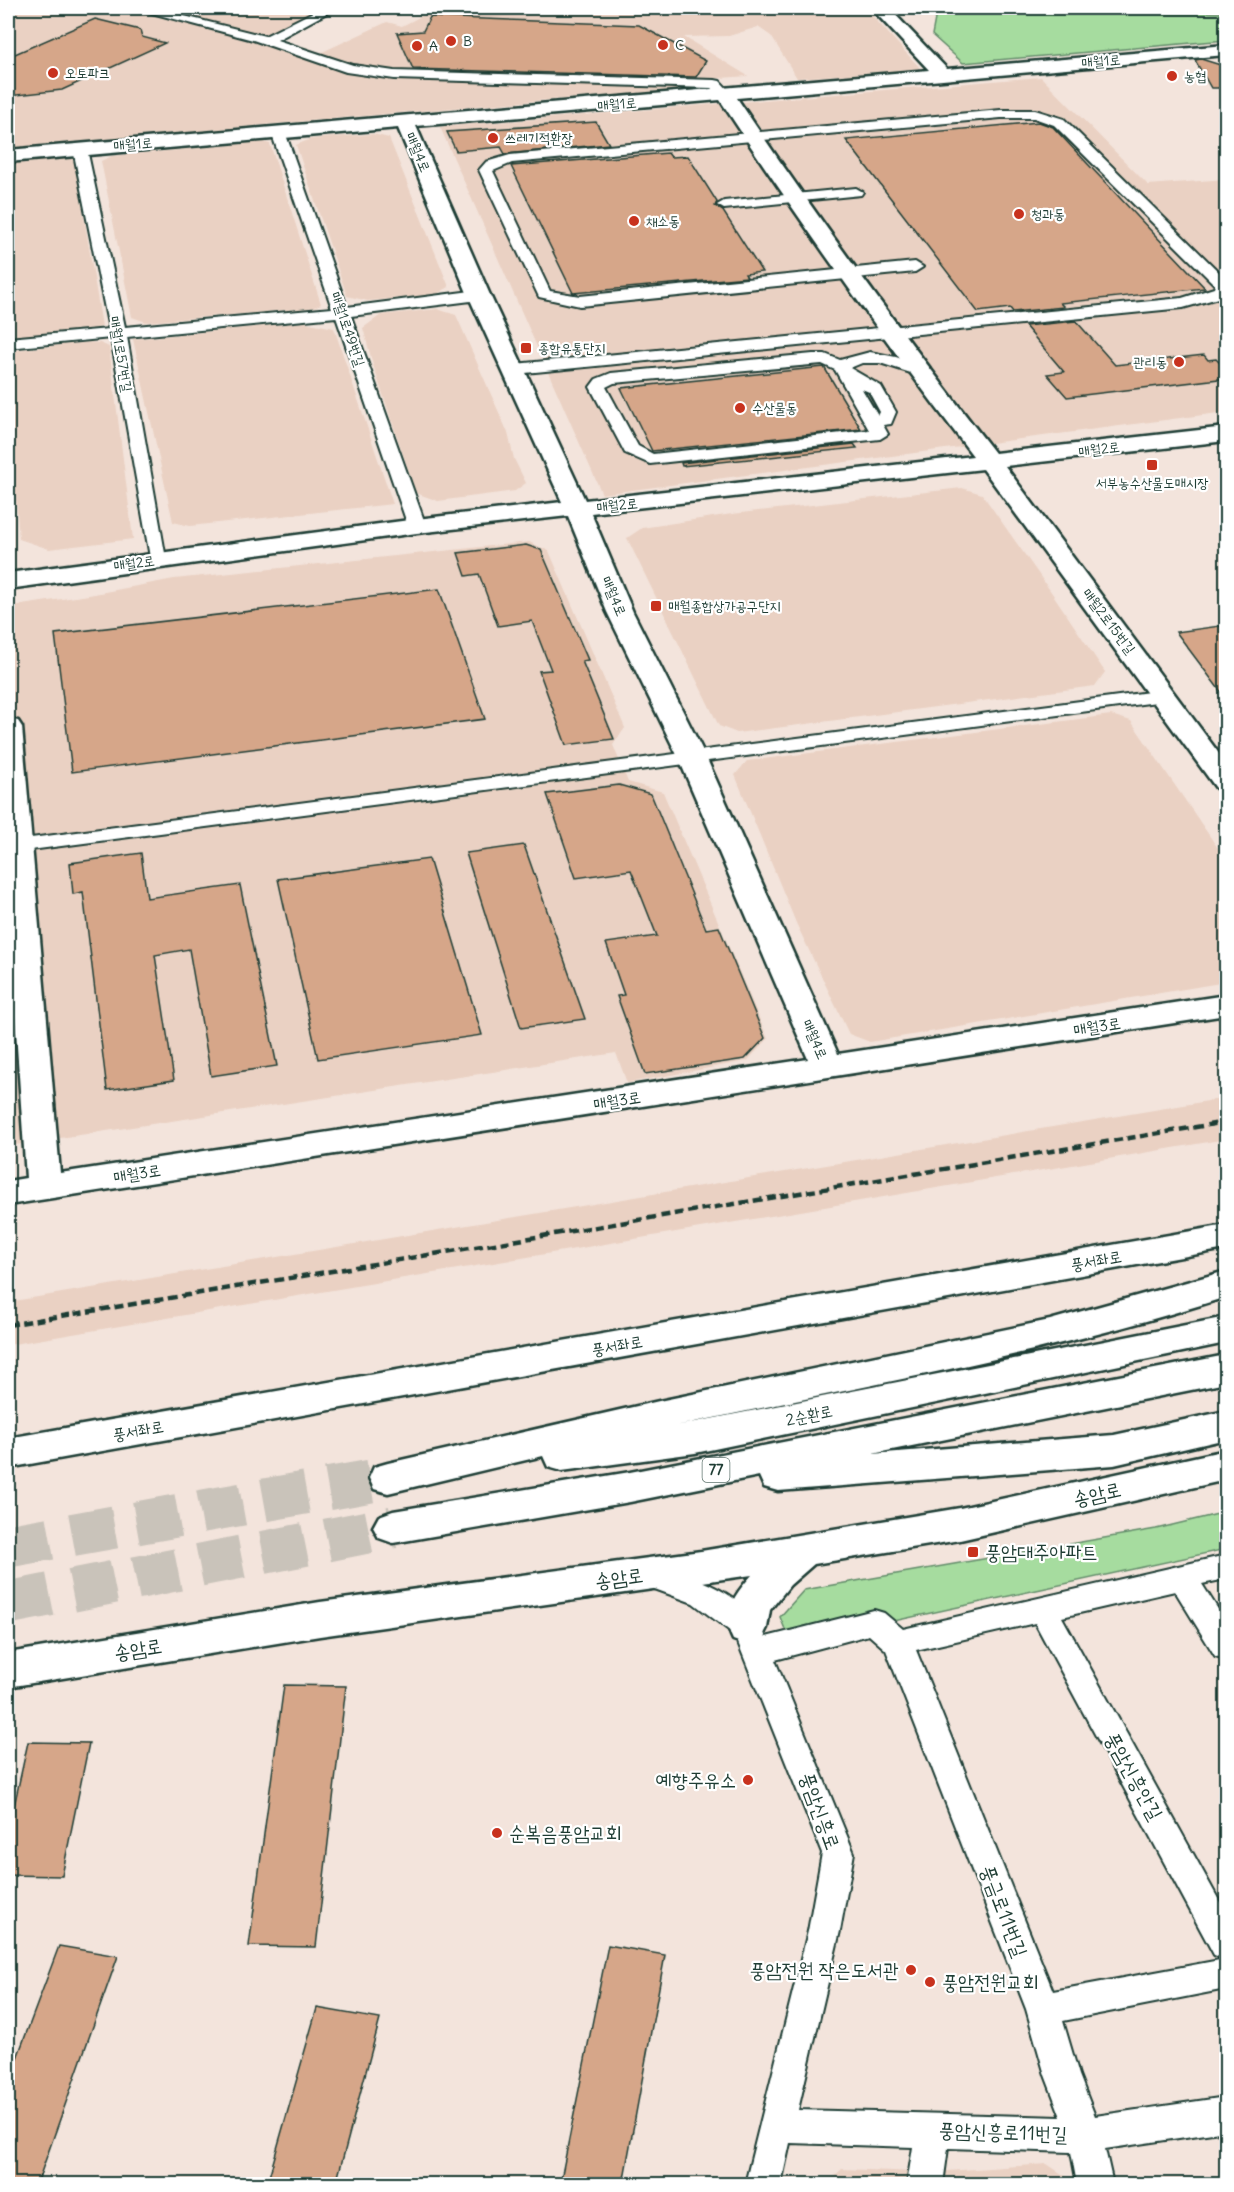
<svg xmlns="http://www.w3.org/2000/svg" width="1234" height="2192" viewBox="0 0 1234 2192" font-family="Delius,'Poor Story',sans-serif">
<rect width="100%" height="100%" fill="#f3e4dc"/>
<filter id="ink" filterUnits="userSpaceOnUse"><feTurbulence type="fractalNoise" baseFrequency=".0167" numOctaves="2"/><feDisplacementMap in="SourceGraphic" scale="12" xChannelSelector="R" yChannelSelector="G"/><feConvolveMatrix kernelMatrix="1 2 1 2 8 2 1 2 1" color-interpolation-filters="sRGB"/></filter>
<g filter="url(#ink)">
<g fill="#ead1c3">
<polygon points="8,8 325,8 256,42 346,71 391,78 677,87 679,91 521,102 8,148"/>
<polygon points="437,8 865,8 921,69 797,78 771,36 758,27 729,36 684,37 748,76 694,80 408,73 351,66 318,54 387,22 402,26"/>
<polygon points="1041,77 1148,185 1226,179 1226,412 602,494 440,127"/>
<polygon points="373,134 389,138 449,287 435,295 368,301 347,296 296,145 311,139"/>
<polygon points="264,142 270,144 321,304 312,308 146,322 132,317 101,161 112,156"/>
<polygon points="71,158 75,162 102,326 97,329 14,339 8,335 8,163"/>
<polygon points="437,309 456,315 508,433 514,459 526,483 515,491 438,501 416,493 373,365 363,328 381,315"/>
<polygon points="305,322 334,328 393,504 190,526 173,522 133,339"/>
<polygon points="87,342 100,343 109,347 133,539 49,549 19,539 9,408 9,355 17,350"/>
<polygon points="962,488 982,494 1054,596 1105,672 1095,686 737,733 719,726 627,538 642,528 732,514"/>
<polygon points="529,542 549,551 625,728 613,745 628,782 663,792 768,1039 747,1061 627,1083 616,1053 8,1146 8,607 89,595 174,579"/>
<polygon points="1111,715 1131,721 1226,860 1226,982 870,1042 849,1034 796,923 735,775 747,761"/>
<polygon points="1226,1098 1226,1139 8,1345 8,1302"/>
<polygon points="1047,2164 1077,2184 932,2184 933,2172"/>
<polygon points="842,2169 917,2172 915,2184 825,2184"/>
</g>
<g fill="#a6dc9f" stroke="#628c6a" stroke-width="1.5">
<polygon points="937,8 1075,8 1226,13 1226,40 963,63 932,35"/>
<polygon points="1226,1512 1226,1549 894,1621 874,1611 787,1634 780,1617 804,1590 1156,1529"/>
</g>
<g fill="#d6a689" stroke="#1f3d34" stroke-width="1.5">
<polygon points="430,17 639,25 706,61 696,77 413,69 397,33 423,31"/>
<polygon points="95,19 140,30 142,37 165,43 62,90 8,96 8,57"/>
<polygon points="1201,59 1227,67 1227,88 1211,88 1195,60"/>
<polygon points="596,122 609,144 505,154 501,147 456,151 447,132"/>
<polygon points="1039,122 1053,127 1069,144 1205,288 1060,303 1064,307 1013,312 1010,308 978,312 846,140"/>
<polygon points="668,153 671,157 688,156 717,202 715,206 723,211 762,272 745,274 747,277 573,293 511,166"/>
<polygon points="1076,321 1115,365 1204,355 1208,360 1216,359 1227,370 1227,378 1067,397 1047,374 1064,372 1025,326"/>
<polygon points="824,367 861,429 652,451 621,388"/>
<polygon points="854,444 857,448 682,466 681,463"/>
<polygon points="526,545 541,550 588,660 582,661 614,739 566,745 539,671 551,670 532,621 498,626 479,574 466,576 458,553"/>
<polygon points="439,589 485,719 72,772 55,634"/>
<polygon points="1227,625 1227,700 1176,632"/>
<polygon points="619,785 651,794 706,929 719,927 765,1038 745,1059 645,1074 617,996 624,995 606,943 657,936 631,870 576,878 547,794"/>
<polygon points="524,845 585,1019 521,1028 466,853"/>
<polygon points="141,853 147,898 240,885 277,1066 211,1076 189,949 155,955 174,1080 107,1090 83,892 73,894 70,863"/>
<polygon points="429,859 482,1035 318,1059 278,879"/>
<polygon points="284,1685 346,1686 316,1947 249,1946"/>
<polygon points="28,1742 89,1743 62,1876 8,1875 8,1834"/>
<polygon points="608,1945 665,1955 623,2184 560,2184"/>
<polygon points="59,1946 118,1956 37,2184 8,2184 8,2082"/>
<polygon points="317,2008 380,2019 336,2184 267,2184"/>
</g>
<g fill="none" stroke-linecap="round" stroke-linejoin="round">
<g stroke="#c9c3ba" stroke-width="43" stroke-dasharray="43 22" stroke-linecap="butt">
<polyline points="8,1546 388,1478"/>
<polyline points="8,1603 393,1527"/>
</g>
<g stroke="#1f3d34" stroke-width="4">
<g id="street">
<polygon points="133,8 152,8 265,36 321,8 336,8 277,40 353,65 394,71 715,80 720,81 733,95 726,99 711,88 394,79 346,72 253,40"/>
<polygon points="1001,110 1035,110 1064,119 1226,279 1226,293 1218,298 1183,308 515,374 507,369 515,364 1182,298 1214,288 1215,285 1054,125 1034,118 1001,118 512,163 493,171 550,291 580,296 915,262 923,267 915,272 580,306 539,297 479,170 486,162 510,155"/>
<polygon points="278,128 285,132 347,307 479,290 487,295 479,300 351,316 426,526 417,531 408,526 336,317 127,337 166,559 163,563 151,563 111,338 8,348 8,338 109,329 73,149 80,145 87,149 125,327 332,308 271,132"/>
<polygon points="856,188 863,192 861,195 724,209 717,205 724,201"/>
<path d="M870,352L896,357L926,368L928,371L920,376L880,363H862L850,368L881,386L896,412L891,424L883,425L888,434L880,439L650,464L625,453L590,387L596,379L611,373L813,354H825L840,360ZM822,364L835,370L869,430L653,454L638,446L606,387L614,383ZM862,389L869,392L880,412L878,416Z"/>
<polygon points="1165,690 1172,692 1175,696 1172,700 8,853 8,841"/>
<path d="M1226,1555V1579L1202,1584L1226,1622V1659L1215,1656L1175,1591L1062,1617L1226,1913V1989L1063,2021L1079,2075L1095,2116L1226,2097V2131L1105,2149L1113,2184H1077L1071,2152L948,2148L943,2184H907L913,2147L790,2143L781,2184H745L808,1931L822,1853L735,1635L693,1603L641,1584L636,1576L641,1568L651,1564C694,1577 747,1592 766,1637L874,1610L884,1613L903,1629ZM1035,1623L1214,1955L1225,1959L1053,1991L916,1650ZM869,1635L886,1650L1026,2009L1045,2075L1061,2117L798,2110L840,1931L854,1853L775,1660Z"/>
</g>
</g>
<g stroke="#1f3d34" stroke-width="5">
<g id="secondary">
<path d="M871,8H889L947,69L1226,45V55L737,98C820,222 904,336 995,453L1226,427V441L1005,466L1226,763V790L1216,788L983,469L591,513L633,612L706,757L838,1054L1226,995V1015L8,1205V1181L26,1178L8,914V719L18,721L22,727L60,1173L808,1059L678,757L607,612L568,516L417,533L8,589V573L417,519L562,502L468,295L398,128L8,162V150L929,70ZM720,100C800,222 884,340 973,456L585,500L490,295L416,126Z"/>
<polygon points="1226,1225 1226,1249 8,1468 8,1438"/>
<path d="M1226,1450V1480L960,1540L814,1564L790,1585L770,1610L767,1628L761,1640L747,1645L733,1640C720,1614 735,1594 752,1575L320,1636L8,1687V1653L320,1602L701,1551L960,1508Z"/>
</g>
</g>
<g stroke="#1f3d34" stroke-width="5">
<g id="highway">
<path d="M1226,1271V1297C1046,1355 860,1386 675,1426L1226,1317V1343L695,1453L562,1471L548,1467L543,1456L388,1493L374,1489L369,1478L374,1467L388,1463L659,1401L1050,1320Z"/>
<polygon points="1226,1355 1226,1383 872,1454 1114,1435 1226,1411 1226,1439 1114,1465 778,1491 764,1487 759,1476 630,1502 393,1543 379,1538 373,1527 379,1516 393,1511 630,1472"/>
</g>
</g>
<use href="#street" fill="#fff" fill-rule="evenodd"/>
<use href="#secondary" fill="#fff" fill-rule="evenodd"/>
<use href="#highway" fill="#fff" fill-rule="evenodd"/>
<polyline stroke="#1f3d34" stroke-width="4.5" stroke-dasharray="9 4.5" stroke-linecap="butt" points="8,1325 1226,1122"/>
</g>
</g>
<g fill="#c8321e" stroke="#fff" stroke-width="2">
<circle cx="451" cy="41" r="6"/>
<circle cx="663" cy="45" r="6"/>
<circle cx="417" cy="46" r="6"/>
<circle cx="53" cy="73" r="6"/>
<circle cx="1172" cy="76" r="6"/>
<circle cx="493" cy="138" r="6"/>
<circle cx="1019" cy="214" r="6"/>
<circle cx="634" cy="221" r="6"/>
<rect x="520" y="342" width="12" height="12" rx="3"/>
<circle cx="1179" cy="362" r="6"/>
<circle cx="740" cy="408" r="6"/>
<rect x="1146" y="459" width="12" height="12" rx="3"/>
<rect x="650" y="600" width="12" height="12" rx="3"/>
<rect x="967" y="1546" width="12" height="12" rx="3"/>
<circle cx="748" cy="1780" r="6"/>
<circle cx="497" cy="1833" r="6"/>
<circle cx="911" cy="1970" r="6"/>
<circle cx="930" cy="1982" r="6"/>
</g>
<g text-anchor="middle" stroke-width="4.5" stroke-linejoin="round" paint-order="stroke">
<g font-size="14" fill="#1f3d34" stroke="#fff" text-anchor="start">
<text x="463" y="46">B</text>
<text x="675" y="50">C</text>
<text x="429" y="51">A</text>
<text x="65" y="78">오토파크</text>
<text x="1184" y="81">농협</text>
<text x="505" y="143">쓰레기적환장</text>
<text x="1031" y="219">청과동</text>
<text x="646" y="226">채소동</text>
<text x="538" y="353">종합유통단지</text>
<text x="1167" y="367" text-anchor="end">관리동</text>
<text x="752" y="413">수산물동</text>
<text x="1152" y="488" text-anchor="middle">서부농수산물도매시장</text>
<text x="668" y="611">매월종합상가공구단지</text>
</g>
<g font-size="14" fill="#1f3d34" stroke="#fff">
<text transform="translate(1101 61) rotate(-5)" y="5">매월1로</text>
<text transform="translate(617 104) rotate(-5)" y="5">매월1로</text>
<text transform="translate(133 144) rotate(-5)" y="5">매월1로</text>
<text transform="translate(418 152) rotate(67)" y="5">매월4로</text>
<text transform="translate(348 329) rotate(71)" y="5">매월1로49번길</text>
<text transform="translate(121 354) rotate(80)" y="5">매월1로57번길</text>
<text transform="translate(1099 449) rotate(-7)" y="5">매월2로</text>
<text transform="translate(617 505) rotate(-6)" y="5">매월2로</text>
<text transform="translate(134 563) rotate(-8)" y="5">매월2로</text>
<text transform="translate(614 596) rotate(67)" y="5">매월4로</text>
<text transform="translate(1109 621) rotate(53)" y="5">매월2로15번길</text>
<text transform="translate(815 1039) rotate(66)" y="5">매월4로</text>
</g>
<rect fill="#fff" stroke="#627771" stroke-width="1.5" x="702.5" y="1458" width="27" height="24" rx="4.5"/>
<g font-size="15" font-weight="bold" fill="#1f3d34">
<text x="716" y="1475">77</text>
</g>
<g font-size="16" fill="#1f3d34" stroke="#fff">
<text transform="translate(1097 1026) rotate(-9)" y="6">매월3로</text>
<text transform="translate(617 1100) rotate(-9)" y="6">매월3로</text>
<text transform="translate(137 1173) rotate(-9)" y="6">매월3로</text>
<text transform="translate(1096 1260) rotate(-10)" y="6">풍서좌로</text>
<text transform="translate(617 1345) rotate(-10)" y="6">풍서좌로</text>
<text transform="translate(809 1415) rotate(-12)" y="6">2순환로</text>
<text transform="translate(138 1430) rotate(-10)" y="6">풍서좌로</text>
</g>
<g font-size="20" fill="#1f3d34" stroke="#fff">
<text transform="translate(1097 1494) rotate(-13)" y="7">송암로</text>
<text transform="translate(619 1578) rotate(-8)" y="7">송암로</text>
<text transform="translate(138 1649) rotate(-9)" y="7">송암로</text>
<text transform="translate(1134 1776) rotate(61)" y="7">풍암신흥안길</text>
<text transform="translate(820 1811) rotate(70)" y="7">풍암신흥로</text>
<text transform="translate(1004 1911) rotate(69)" y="7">풍금로11번길</text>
<text transform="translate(1003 2132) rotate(2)" y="7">풍암신흥로11번길</text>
</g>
<g font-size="20" fill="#1f3d34" stroke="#fff" text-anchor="start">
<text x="985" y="1559">풍암대주아파트</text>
<text x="736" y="1787" text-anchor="end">예향주유소</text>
<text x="509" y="1840">순복음풍암교회</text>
<text x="899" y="1977" text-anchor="end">풍암전원 작은도서관</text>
<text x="942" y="1989">풍암전원교회</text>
</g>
</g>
<rect width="1234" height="2192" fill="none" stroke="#fff" stroke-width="30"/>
<rect x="15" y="15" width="1204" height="2162" fill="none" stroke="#1f3d34" stroke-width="2" filter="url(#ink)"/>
</svg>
